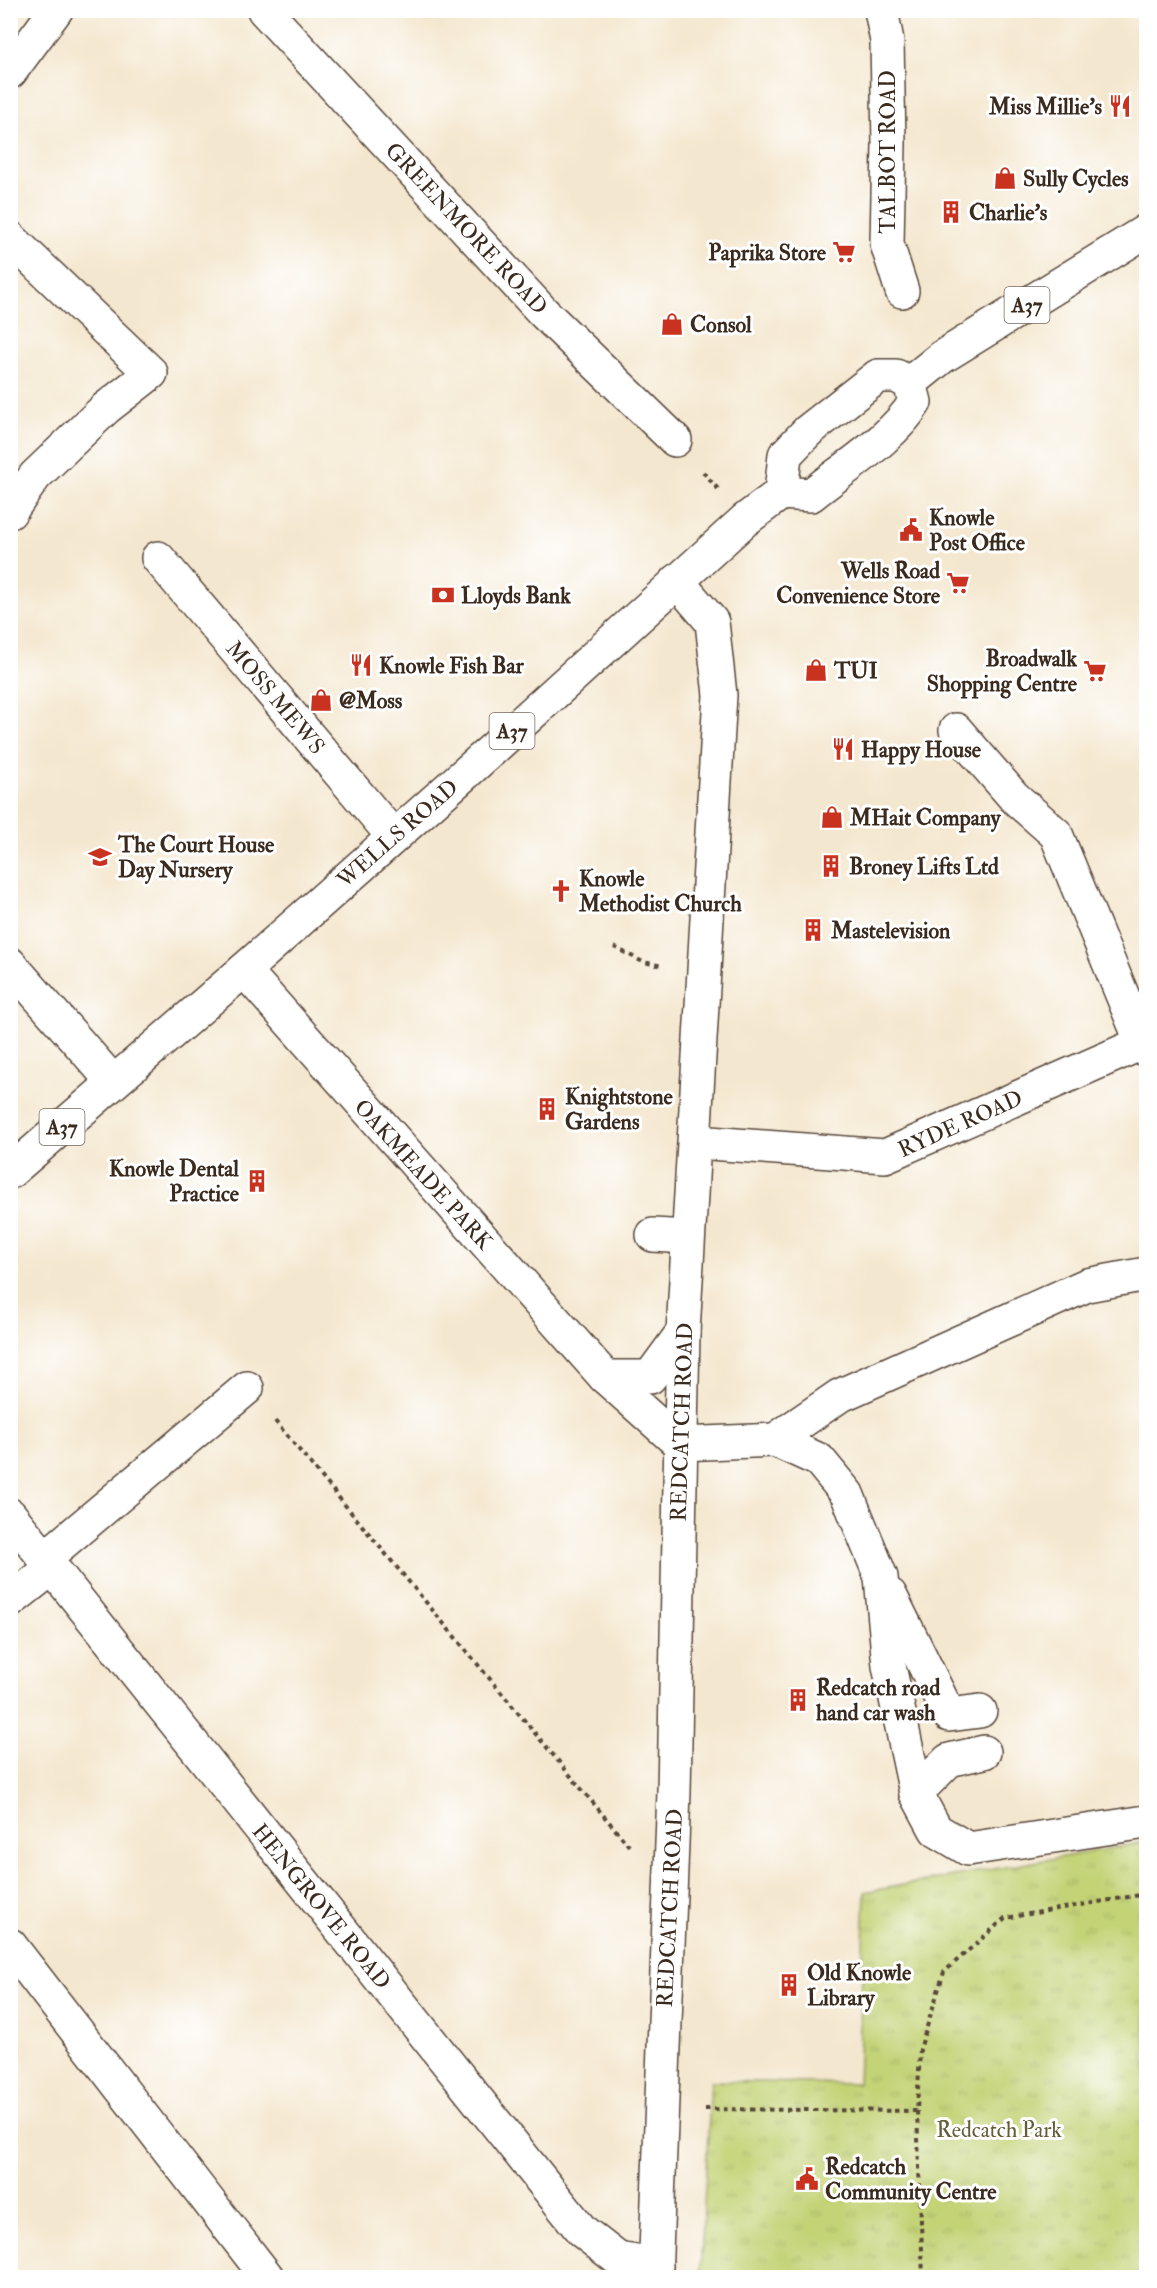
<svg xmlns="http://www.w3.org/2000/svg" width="1157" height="2288" viewBox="0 0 1157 2288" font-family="'IM FELL Double Pica',serif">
<defs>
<pattern id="park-tufts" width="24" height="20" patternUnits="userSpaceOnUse" patternTransform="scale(1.5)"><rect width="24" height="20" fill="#c3d376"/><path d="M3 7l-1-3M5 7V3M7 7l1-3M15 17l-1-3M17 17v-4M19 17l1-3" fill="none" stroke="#a8b566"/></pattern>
</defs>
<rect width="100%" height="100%" fill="#fff"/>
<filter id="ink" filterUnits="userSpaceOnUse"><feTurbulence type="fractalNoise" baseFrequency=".0167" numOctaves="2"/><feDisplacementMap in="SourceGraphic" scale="12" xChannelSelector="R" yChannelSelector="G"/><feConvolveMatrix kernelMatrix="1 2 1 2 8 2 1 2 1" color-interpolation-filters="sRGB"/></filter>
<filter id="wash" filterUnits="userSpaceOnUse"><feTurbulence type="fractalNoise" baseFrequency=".008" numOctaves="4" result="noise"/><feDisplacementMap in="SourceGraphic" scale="24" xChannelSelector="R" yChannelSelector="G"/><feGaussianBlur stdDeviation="1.35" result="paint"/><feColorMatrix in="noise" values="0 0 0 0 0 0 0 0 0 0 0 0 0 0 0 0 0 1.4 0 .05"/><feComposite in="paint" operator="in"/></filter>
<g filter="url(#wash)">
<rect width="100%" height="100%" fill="#f4e7cf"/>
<polygon fill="url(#park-tufts)" stroke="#7f7e4a" stroke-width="1.5" points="1146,1842 1146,2277 700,2277 711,2081 858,2084 865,1892"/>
</g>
<g filter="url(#ink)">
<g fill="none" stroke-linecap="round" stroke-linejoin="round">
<g stroke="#574639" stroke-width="36">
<g id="minor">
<polyline points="264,10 543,312 675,440"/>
<polyline points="881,10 887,41 889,144 887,244 902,291"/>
<polyline points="10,72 56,10"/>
<polyline points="10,238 151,373 106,408 35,476 10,512"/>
<polyline points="158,558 393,836"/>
<polyline points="10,964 113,1082"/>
<polyline points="696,1142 885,1156 1142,1043 1056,834 1014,797 956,730"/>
<polyline points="653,1235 688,1237"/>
<polyline points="775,1440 839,1396 1087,1285 1146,1274"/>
<polyline points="680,1444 775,1440 819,1460 847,1494 881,1577 889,1666 916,1793 936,1830 968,1849 1146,1822"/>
<polyline points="10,1515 582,2231 618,2259 656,2265"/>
<polyline points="45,1558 247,1388"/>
<polyline points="890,1595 949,1715 980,1711"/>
<polyline points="10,1601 52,1568"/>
<polyline points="916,1793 949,1760 984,1752"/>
<polyline points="10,1945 268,2278"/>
</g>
</g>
<g stroke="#574639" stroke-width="36">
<g id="major">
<polyline points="244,970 605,1377 680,1444"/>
<polyline points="605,1377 650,1377 683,1332"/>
<polyline points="655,2278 674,1792 683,1332 720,695 712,622 677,581"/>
</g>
</g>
<g stroke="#574639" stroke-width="36">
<g id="highway">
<polyline points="910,383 942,357 1146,231"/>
<polyline points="781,493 785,455 808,431 878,376 896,376 910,383"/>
<path d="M10,1172L244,970L494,748L745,520L781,493L811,495C843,469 895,437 915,402L910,383"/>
</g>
</g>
<g stroke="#574639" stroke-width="4" stroke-dasharray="4.5 4.5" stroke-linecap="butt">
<polyline points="703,472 718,489"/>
<polyline points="614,947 643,962 663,966"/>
<polyline points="275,1421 629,1846"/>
<polyline points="705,2109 917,2111 920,2049 944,1972 1005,1918 1146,1894"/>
<polyline points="917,2111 923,2278"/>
</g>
<use href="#minor" stroke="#fff" stroke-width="33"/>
<use href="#major" stroke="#fff" stroke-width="33"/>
<use href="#highway" stroke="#fff" stroke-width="33"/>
</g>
</g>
<defs>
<g id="restaurant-bare" transform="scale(1.8)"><path d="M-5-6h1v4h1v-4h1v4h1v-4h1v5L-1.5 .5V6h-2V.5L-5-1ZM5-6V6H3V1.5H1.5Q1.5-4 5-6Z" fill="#c8321e" stroke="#fff" stroke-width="2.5" paint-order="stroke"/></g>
<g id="shop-bare" transform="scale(1.8)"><path d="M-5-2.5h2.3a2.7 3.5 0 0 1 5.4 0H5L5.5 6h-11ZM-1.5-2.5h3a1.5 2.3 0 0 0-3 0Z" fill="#c8321e" stroke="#fff" stroke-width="2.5" paint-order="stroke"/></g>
<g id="building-bare" transform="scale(1.8)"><path d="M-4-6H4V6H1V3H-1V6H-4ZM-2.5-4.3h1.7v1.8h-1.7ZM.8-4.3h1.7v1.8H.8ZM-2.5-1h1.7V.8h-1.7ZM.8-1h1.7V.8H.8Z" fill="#c8321e" stroke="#fff" stroke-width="2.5" paint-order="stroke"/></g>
<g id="supermarket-bare" transform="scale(1.8)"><path d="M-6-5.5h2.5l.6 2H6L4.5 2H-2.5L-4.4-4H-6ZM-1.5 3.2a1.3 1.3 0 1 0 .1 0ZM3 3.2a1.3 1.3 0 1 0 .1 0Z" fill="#c8321e" stroke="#fff" stroke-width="2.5" paint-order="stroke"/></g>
<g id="civic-bare" transform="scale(1.8)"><path d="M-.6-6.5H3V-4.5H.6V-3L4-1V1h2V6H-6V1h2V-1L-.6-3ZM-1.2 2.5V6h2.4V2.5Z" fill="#c8321e" stroke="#fff" stroke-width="2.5" paint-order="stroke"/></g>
<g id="bank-bare" transform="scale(1.8)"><path d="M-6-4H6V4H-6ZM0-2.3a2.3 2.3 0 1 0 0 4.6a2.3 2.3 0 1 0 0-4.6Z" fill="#c8321e" stroke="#fff" stroke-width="2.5" paint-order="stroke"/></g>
<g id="school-bare" transform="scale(1.8)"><path d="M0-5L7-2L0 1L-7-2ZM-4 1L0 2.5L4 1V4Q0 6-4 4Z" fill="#c8321e" stroke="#fff" stroke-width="2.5" paint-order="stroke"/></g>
<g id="church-bare" transform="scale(1.8)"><path d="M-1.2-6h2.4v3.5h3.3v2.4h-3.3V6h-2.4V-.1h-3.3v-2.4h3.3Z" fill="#c8321e" stroke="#fff" stroke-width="2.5" paint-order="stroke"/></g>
</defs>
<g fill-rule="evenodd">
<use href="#restaurant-bare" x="1120" y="106"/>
<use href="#shop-bare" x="1005" y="178"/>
<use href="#building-bare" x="951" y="212"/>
<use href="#supermarket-bare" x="844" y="252"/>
<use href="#shop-bare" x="672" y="324"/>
<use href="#civic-bare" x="911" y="530"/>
<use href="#supermarket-bare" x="958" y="583"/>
<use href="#bank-bare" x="443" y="595"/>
<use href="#restaurant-bare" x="361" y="665"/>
<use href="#shop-bare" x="816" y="670"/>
<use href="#supermarket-bare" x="1095" y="671"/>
<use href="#shop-bare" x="321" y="700"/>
<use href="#restaurant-bare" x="843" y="749"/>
<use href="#shop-bare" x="832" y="817"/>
<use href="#school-bare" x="100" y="857"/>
<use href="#building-bare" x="831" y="866"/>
<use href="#church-bare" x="561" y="891"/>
<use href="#building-bare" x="813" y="930"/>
<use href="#building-bare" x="547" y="1109"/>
<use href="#building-bare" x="257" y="1181"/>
<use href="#building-bare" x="798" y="1700"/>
<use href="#building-bare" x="789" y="1985"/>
<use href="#civic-bare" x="807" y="2179"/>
</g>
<g text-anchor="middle" stroke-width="6" stroke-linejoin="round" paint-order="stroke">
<g fill="#fff" stroke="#766a62" stroke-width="1.5">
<rect x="1004.5" y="287" width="45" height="36" rx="4.5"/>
<rect x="489.5" y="713" width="45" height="36" rx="4.5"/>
<rect x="39.5" y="1109" width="45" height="36" rx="4.5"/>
</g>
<g font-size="21" font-weight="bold" fill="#3b2a1e">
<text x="1027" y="312">A37</text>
<text x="512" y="738">A37</text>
<text x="62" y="1134">A37</text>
</g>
<g font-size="22" font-weight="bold" fill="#3b2a1e" stroke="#fff" text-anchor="start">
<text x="1102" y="114" text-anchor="end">Miss Millie's</text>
<text x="1023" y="186">Sully Cycles</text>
<text x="969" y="220">Charlie's</text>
<text x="826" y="260" text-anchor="end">Paprika Store</text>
<text x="690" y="332">Consol</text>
<text x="929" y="525">Knowle<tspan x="929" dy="25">Post Office</tspan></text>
<text x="940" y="578" text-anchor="end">Wells Road<tspan x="940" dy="25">Convenience Store</tspan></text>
<text x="461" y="603">Lloyds Bank</text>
<text x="1077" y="666" text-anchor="end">Broadwalk<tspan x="1077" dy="25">Shopping Centre</tspan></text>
<text x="379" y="673">Knowle Fish Bar</text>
<text x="834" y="678">TUI</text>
<text x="339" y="708">@Moss</text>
<text x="861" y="757">Happy House</text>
<text x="850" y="825">MHait Company</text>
<text x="118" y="852">The Court House<tspan x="118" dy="25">Day Nursery</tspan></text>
<text x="849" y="874">Broney Lifts Ltd</text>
<text x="579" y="886">Knowle<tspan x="579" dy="25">Methodist Church</tspan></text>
<text x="831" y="938">Mastelevision</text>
<text x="565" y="1104">Knightstone<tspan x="565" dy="25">Gardens</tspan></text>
<text x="239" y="1176" text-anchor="end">Knowle Dental<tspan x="239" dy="25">Practice</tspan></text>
<text x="816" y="1695">Redcatch road<tspan x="816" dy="25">hand car wash</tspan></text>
<text x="807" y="1980">Old Knowle<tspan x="807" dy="25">Library</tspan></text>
<text x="825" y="2174">Redcatch<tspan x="825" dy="25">Community Centre</tspan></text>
</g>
<g font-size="22" fill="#3b2a1e" stroke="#fff">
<text transform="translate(887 152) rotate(-90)" y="8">TALBOT ROAD</text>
<text transform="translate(467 228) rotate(47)" y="8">GREENMORE ROAD</text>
<text transform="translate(276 697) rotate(50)" y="8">MOSS MEWS</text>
<text transform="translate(397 833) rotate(-41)" y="8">WELLS ROAD</text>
<text transform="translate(960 1123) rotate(-24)" y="8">RYDE ROAD</text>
<text transform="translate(424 1174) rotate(48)" y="8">OAKMEADE PARK</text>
<text transform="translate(681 1422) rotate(-88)" y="8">REDCATCH ROAD</text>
<text transform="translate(322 1906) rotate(51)" y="8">HENGROVE ROAD</text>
<text transform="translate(669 1908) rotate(-87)" y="8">REDCATCH ROAD</text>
</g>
<g font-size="22" fill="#645d38" stroke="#fff">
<text x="999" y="2137">Redcatch Park</text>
</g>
</g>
<rect width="1157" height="2288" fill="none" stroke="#fff" stroke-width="36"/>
</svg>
